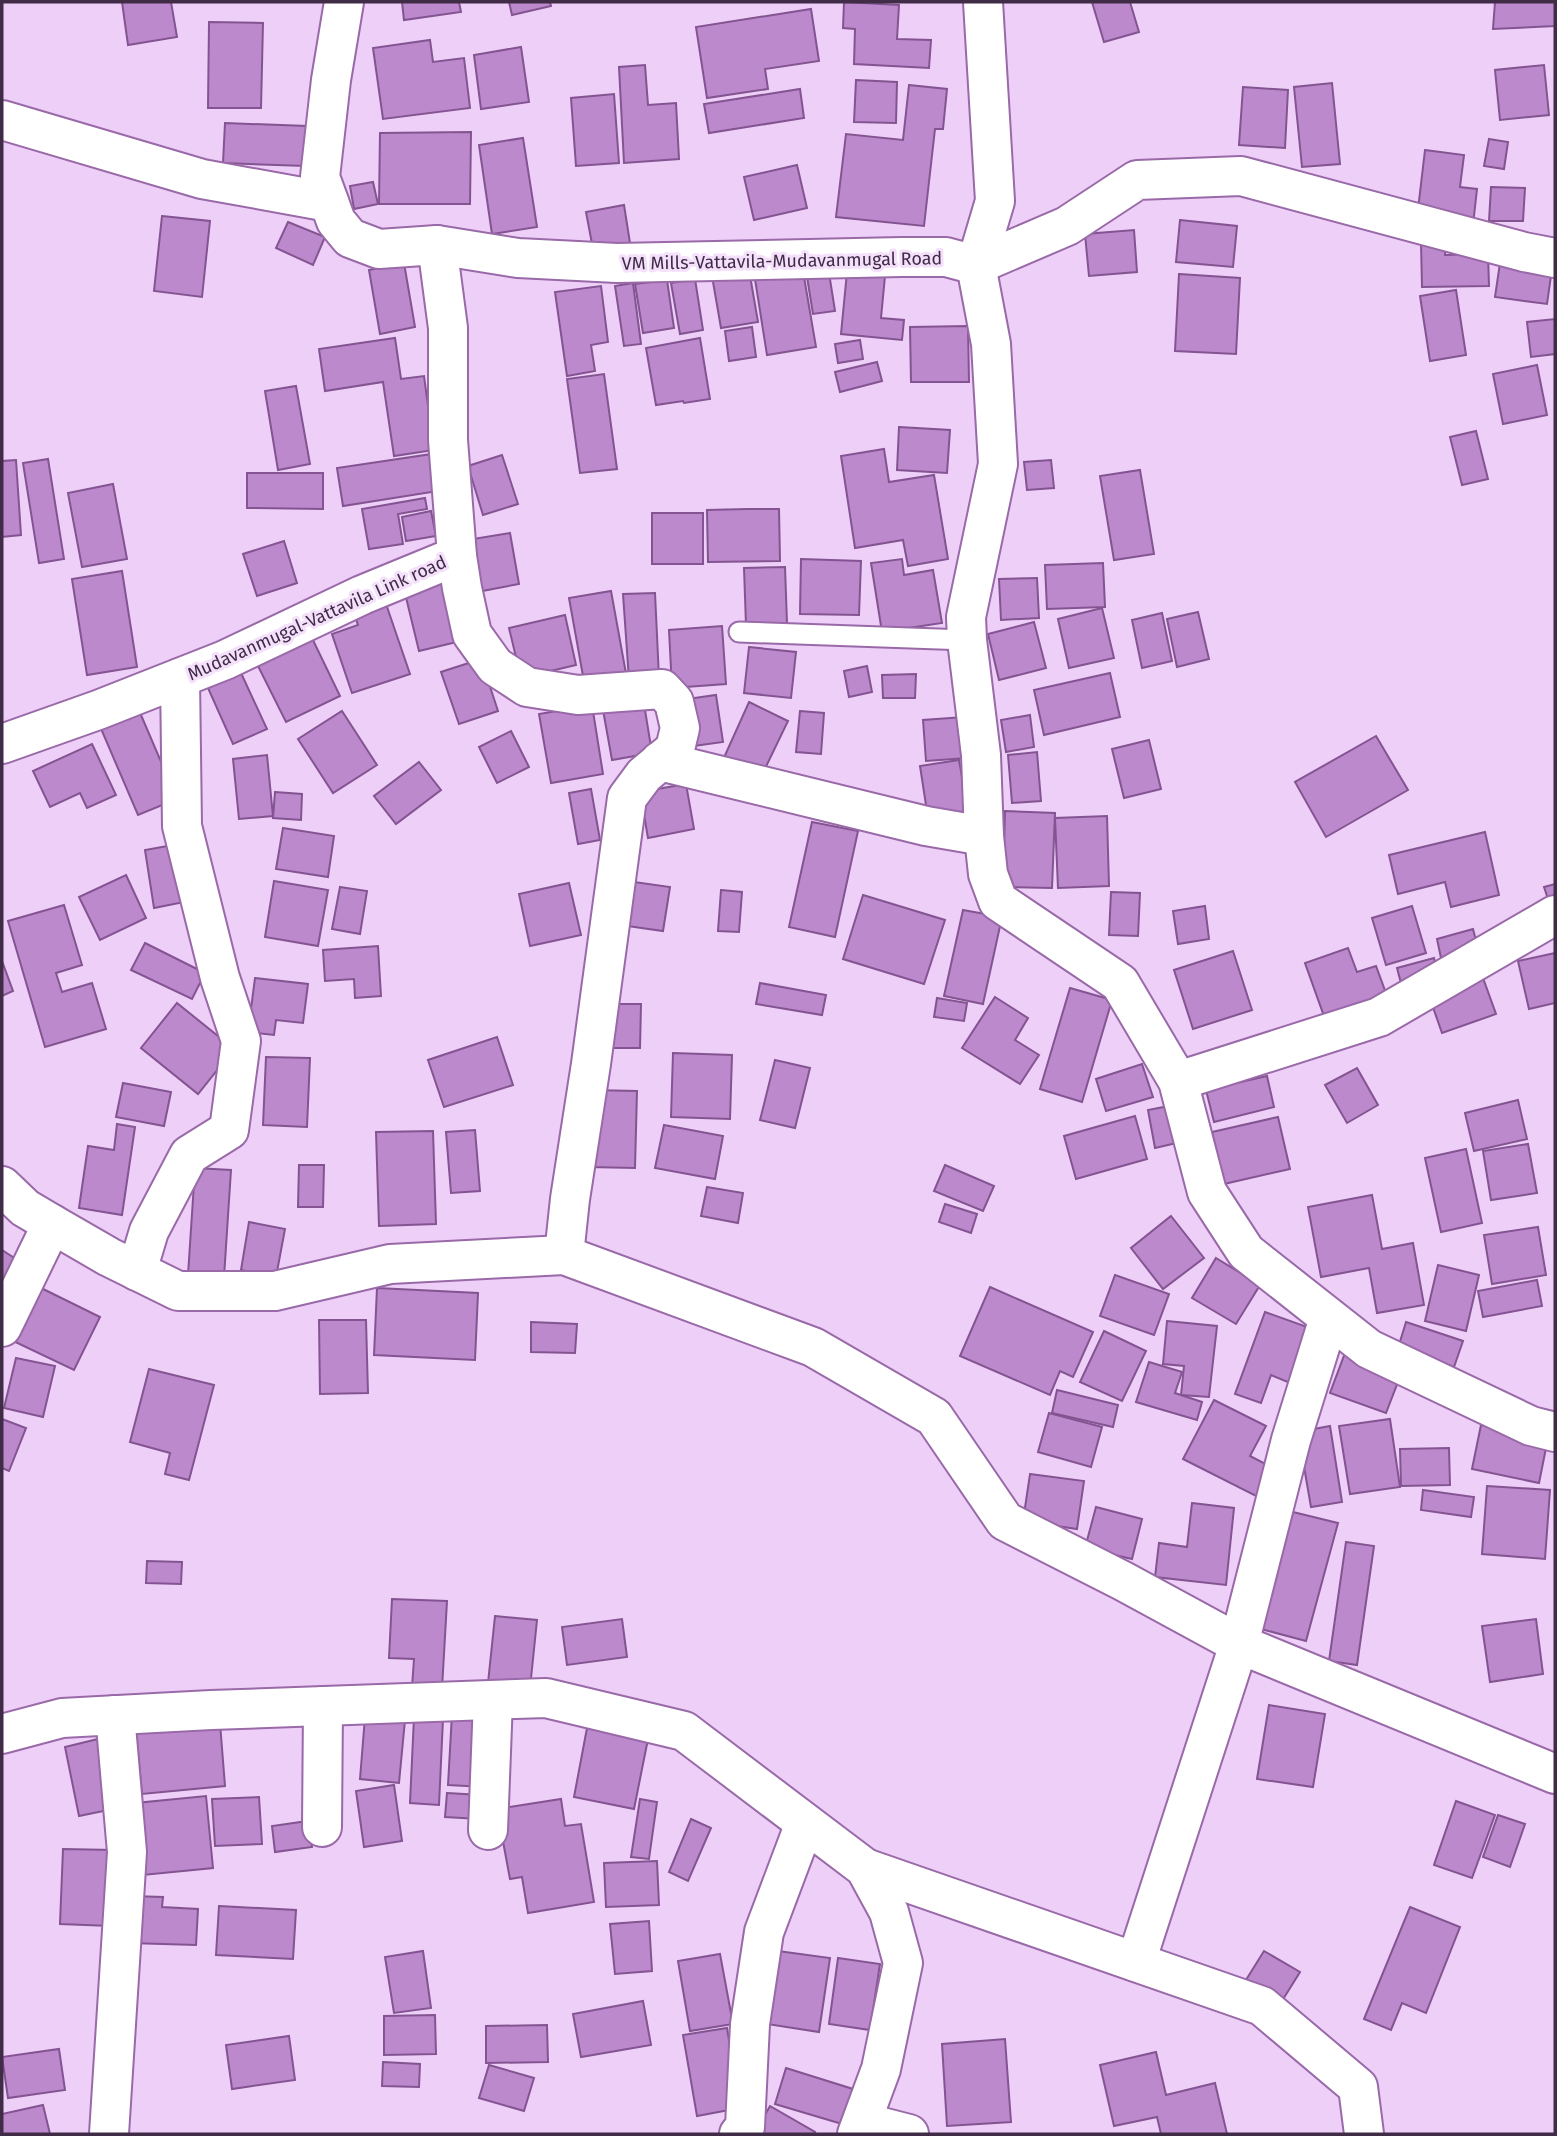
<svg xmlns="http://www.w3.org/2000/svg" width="1557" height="2136" viewBox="0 0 1557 2136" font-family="'Fira Sans',sans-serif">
<rect width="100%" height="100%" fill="#eecff8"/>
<g fill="#bc8acc" stroke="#835491" stroke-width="2">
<polygon points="122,2 171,2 177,37 128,45"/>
<polygon points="402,2 459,2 461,12 404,20"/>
<polygon points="509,2 550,2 551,6 512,15"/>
<polygon points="844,2 899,5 897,39 931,40 929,68 854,64 855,29 843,28"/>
<polygon points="1092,2 1130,2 1139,32 1104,42"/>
<polygon points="1495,2 1555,2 1555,26 1493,29"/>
<polygon points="811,9 819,61 765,69 768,89 707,98 696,27"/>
<polygon points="209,22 263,23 261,108 208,108"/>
<polygon points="430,40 433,62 464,58 470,108 383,119 373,48"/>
<polygon points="521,47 529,102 481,109 474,55"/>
<polygon points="645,65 648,105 676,103 679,159 624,163 619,67"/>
<polygon points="1544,65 1549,115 1500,120 1495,70"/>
<polygon points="856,80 897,82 896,123 854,122"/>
<polygon points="1332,83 1340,164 1302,167 1294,87"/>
<polygon points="909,85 947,89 943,129 935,129 924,226 836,217 846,134 903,140"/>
<polygon points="1243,87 1288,90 1285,148 1239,145"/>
<polygon points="800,89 804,118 709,133 704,104"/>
<polygon points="614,94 619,163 576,166 571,98"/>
<polygon points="225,123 307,126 305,166 223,163"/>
<polygon points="471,132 470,204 379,204 380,133"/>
<polygon points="523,138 537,227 492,234 479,145"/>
<polygon points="1489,139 1508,142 1504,169 1484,166"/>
<polygon points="1425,150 1464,155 1460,187 1477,189 1473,225 1417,218"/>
<polygon points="797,165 807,208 754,220 744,177"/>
<polygon points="373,182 378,204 354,209 350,186"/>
<polygon points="1491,187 1525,188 1523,221 1489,221"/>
<polygon points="624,205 630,243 593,249 586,212"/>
<polygon points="162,216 210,221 202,297 154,291"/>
<polygon points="1180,220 1237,226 1233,267 1176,262"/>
<polygon points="288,222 325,237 313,265 276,248"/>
<polygon points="1134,230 1137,272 1089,276 1085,234"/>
<polygon points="1421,242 1445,242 1445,255 1488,254 1489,286 1422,287"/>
<polygon points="1501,256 1553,262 1547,304 1495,297"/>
<polygon points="404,263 415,327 380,334 369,270"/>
<polygon points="749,270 758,322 721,328 712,276"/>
<polygon points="803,271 816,347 767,355 755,279"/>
<polygon points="847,272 885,276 881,318 904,320 902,340 841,334"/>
<polygon points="829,273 835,311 813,314 807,277"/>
<polygon points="1179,274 1240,278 1236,354 1175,351"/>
<polygon points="695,279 703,330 680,334 671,283"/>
<polygon points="667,280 674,328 643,333 635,284"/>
<polygon points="633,283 641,344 624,346 615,286"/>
<polygon points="601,286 608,342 591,345 595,371 567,376 555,292"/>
<polygon points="1456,290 1466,355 1430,361 1420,296"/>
<polygon points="1555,319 1555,354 1531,357 1527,322"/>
<polygon points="968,326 969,382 911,382 910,327"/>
<polygon points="752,327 756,357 729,361 725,331"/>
<polygon points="395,338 401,379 424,376 434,450 394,456 383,382 325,391 319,349"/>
<polygon points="700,338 710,399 684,403 683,401 656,405 646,348"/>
<polygon points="860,340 863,359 838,363 835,344"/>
<polygon points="877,362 882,381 840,392 835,372"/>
<polygon points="1537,365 1547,415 1503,424 1493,374"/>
<polygon points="604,374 617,469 580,473 567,379"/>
<polygon points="296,386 310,464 278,470 265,391"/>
<polygon points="899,427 950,430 947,473 897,470"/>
<polygon points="1476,431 1488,479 1462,485 1450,437"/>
<polygon points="884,449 889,482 934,475 948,559 908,566 903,540 855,548 841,456"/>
<polygon points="432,454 438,491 343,506 337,468"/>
<polygon points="502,455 518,504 483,515 468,466"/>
<polygon points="48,459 64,559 39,563 23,463"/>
<polygon points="16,460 21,535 2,537 2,461"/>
<polygon points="1051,460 1054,488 1027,490 1024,462"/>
<polygon points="1140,470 1154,554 1114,560 1100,476"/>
<polygon points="247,473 323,473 323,509 247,508"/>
<polygon points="113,484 127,559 82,567 68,493"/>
<polygon points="425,498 427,509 398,514 403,544 369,549 362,509"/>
<polygon points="748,509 779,509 780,561 708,562 707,510"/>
<polygon points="431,511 436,536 406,541 402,517"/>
<rect x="652" y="513" width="51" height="51"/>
<polygon points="510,533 519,584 477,592 467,540"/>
<polygon points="284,541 297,583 257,596 243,554"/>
<polygon points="801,559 861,561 859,615 800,614"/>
<polygon points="902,559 904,575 933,570 942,623 882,632 871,563"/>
<polygon points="1103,563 1105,607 1047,609 1045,565"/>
<polygon points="785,567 787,623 746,625 744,568"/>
<polygon points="122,571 137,667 87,675 72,579"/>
<polygon points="446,575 461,641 419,651 403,585"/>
<polygon points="1037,578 1039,618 1001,620 999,579"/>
<polygon points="611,591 627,679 585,687 569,598"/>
<polygon points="655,593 659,678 629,680 623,594"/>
<polygon points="385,601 410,674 352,693 332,634 358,625 353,611"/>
<polygon points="1102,608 1114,658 1069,668 1058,619"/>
<polygon points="1198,612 1209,659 1177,667 1167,619"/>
<polygon points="1162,613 1172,661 1142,668 1132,620"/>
<polygon points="565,615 576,665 521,678 509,628"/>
<polygon points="1034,622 1046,668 999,680 988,634"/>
<polygon points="722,626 726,684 672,688 669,630"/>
<polygon points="311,636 340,696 286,722 256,662"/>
<polygon points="749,647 796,652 791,698 744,693"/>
<polygon points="481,659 498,711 459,724 441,672"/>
<polygon points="867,666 872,692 849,697 844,671"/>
<polygon points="241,673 267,729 233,744 208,688"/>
<polygon points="1110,673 1120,717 1044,735 1034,690"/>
<polygon points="916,674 915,698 883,698 882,675"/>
<polygon points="716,695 723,742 686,747 680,700"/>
<polygon points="749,702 788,721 760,779 722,762"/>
<polygon points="644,704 652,753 612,760 603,710"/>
<polygon points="592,705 603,774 551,783 539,714"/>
<polygon points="138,708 177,799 138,815 99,724"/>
<polygon points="342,711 377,765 333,793 298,739"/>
<polygon points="800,711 824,713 821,754 796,752"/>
<polygon points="1030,715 1034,747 1006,752 1001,720"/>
<polygon points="964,717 967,758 926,761 923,720"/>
<polygon points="511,731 529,767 497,783 479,747"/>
<polygon points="1376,736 1408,790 1326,837 1295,782"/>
<polygon points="1149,740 1161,789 1124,798 1112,749"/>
<polygon points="92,744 116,795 87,808 80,793 50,807 33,771"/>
<polygon points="1037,752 1041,801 1012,803 1008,755"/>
<polygon points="267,755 273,816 239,819 233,759"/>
<polygon points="959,760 968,811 928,818 920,766"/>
<polygon points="419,762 441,790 396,824 374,796"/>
<polygon points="686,784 694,829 648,838 640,792"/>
<polygon points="591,789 600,840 578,844 569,793"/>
<polygon points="275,792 302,794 301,820 273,818"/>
<polygon points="1005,811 1055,813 1052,888 1003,887"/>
<polygon points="1107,816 1109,886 1058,888 1055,818"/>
<polygon points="812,822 858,831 835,937 789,927"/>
<polygon points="283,828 334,836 328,877 276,869"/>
<polygon points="1485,832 1499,895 1451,907 1445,882 1398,894 1389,855"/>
<polygon points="179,844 189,901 154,908 145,850"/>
<polygon points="126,875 146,918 100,940 79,897"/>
<polygon points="274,881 328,890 318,946 265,937"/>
<polygon points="627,881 670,887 663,931 620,925"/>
<polygon points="569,883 581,935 530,946 519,894"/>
<polygon points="1555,884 1555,900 1549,902 1544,887"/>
<polygon points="340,887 367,891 360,934 332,929"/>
<polygon points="721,890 742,892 739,932 718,931"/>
<polygon points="1111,892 1140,893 1138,936 1109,935"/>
<polygon points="863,895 945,920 924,984 843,959"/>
<polygon points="64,905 82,965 56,973 62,992 92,983 106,1029 45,1047 8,921"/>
<polygon points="1205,906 1209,939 1178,944 1173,911"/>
<polygon points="1412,906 1426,953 1386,965 1372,918"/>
<polygon points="963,910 1002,917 983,1004 944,996"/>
<polygon points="1473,929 1478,948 1441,958 1437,939"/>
<polygon points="145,943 205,973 192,999 131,970"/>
<polygon points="378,946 381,996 355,998 354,979 325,981 323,950"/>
<polygon points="1348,948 1357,972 1376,966 1387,996 1325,1019 1305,963"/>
<polygon points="1233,951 1252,1010 1193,1029 1174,970"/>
<polygon points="1555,953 1555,1003 1529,1009 1518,961"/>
<polygon points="1434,958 1439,978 1402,987 1397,968"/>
<polygon points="2,961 13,991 2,996"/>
<polygon points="255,978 308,984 303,1023 276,1020 274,1035 248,1032"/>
<polygon points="1483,978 1496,1014 1442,1033 1429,996"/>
<polygon points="760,983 826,995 822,1015 756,1004"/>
<polygon points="1070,988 1112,1000 1082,1102 1040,1089"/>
<polygon points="995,997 1028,1018 1015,1040 1039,1055 1020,1084 962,1048"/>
<polygon points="937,998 967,1003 964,1021 934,1017"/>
<polygon points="177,1003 234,1049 198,1094 141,1048"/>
<polygon points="605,1004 641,1004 640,1048 605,1048"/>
<polygon points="497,1037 513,1085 444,1107 428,1060"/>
<polygon points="673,1053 732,1055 730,1119 671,1117"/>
<polygon points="266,1057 310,1058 307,1127 263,1125"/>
<polygon points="775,1060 810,1068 795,1128 760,1120"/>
<polygon points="1142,1064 1153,1097 1106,1111 1096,1079"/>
<polygon points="1357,1068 1378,1105 1347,1123 1325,1085"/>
<polygon points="1267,1076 1274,1107 1214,1122 1206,1090"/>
<polygon points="123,1083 171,1092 164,1126 116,1117"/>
<polygon points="590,1090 637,1091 635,1168 588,1167"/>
<polygon points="1518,1100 1527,1139 1474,1151 1465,1113"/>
<polygon points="1174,1105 1181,1142 1155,1148 1148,1110"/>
<polygon points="1135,1116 1147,1159 1076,1179 1064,1136"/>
<polygon points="1278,1117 1290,1169 1224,1184 1212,1132"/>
<polygon points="117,1124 135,1127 122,1215 79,1208 88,1146 114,1150"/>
<polygon points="664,1125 723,1136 715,1179 655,1168"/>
<polygon points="475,1130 480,1191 451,1193 446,1132"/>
<polygon points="433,1131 436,1224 379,1226 376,1132"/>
<polygon points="1528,1144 1537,1193 1491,1200 1483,1151"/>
<polygon points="1466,1149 1482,1223 1441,1232 1425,1158"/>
<polygon points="299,1165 324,1165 323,1207 298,1207"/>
<polygon points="945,1165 994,1186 983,1211 934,1191"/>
<polygon points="195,1168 231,1170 224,1277 188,1275"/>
<polygon points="707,1187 743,1193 738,1223 701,1216"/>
<polygon points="1372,1195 1382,1249 1413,1243 1424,1305 1377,1313 1369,1268 1321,1277 1308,1207"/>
<polygon points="945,1204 977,1214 971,1233 939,1222"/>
<polygon points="1171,1216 1204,1258 1163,1289 1131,1248"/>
<polygon points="249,1222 285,1229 276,1277 241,1270"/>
<polygon points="1538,1227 1546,1275 1492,1284 1484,1235"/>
<polygon points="2,1250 19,1261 2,1287"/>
<polygon points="1216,1258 1260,1285 1236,1324 1192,1298"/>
<polygon points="1438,1265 1479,1275 1466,1331 1425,1321"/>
<polygon points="1115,1275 1169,1294 1154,1335 1100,1316"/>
<polygon points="1537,1280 1542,1306 1483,1317 1478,1291"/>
<polygon points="35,1285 100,1317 74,1370 9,1339"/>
<polygon points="990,1287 1093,1332 1073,1377 1060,1371 1050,1395 960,1356"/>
<polygon points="377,1288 478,1293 475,1360 374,1355"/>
<polygon points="1265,1312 1310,1328 1290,1383 1271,1375 1261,1403 1235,1394"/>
<polygon points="319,1320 366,1320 368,1393 320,1394"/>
<polygon points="1167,1321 1217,1326 1209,1397 1181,1395 1184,1366 1163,1364"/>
<polygon points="531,1322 577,1324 575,1353 531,1352"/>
<polygon points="1406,1322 1463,1341 1454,1367 1398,1348"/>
<polygon points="1104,1331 1146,1351 1122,1401 1080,1382"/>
<polygon points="1345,1353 1401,1374 1386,1413 1330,1393"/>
<polygon points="16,1358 55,1366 43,1417 4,1408"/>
<polygon points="1149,1362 1182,1372 1175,1393 1202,1402 1197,1420 1136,1402"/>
<polygon points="149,1369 214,1385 189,1480 165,1474 170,1453 130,1442"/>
<polygon points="1057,1390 1118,1405 1113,1427 1052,1413"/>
<polygon points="1214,1400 1266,1426 1250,1456 1275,1469 1260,1498 1183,1459"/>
<polygon points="1049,1413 1102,1427 1091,1467 1038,1452"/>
<polygon points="2,1419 26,1428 9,1471 2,1468"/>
<polygon points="1390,1419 1400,1487 1350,1494 1339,1426"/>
<polygon points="1481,1425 1548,1438 1539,1483 1472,1469"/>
<polygon points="1330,1426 1342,1502 1311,1507 1298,1432"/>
<polygon points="1449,1448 1450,1485 1401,1486 1400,1449"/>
<polygon points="1030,1474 1084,1481 1077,1529 1023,1521"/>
<polygon points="1487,1486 1550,1490 1545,1559 1482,1554"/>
<polygon points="1423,1490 1474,1497 1471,1517 1421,1510"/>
<polygon points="1192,1503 1234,1508 1226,1585 1155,1577 1159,1543 1187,1547"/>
<polygon points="1096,1507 1142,1519 1132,1559 1085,1548"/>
<polygon points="1293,1512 1338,1523 1306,1641 1261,1629"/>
<polygon points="1346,1542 1374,1546 1357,1665 1329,1661"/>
<polygon points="147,1561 182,1562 181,1584 146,1583"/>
<polygon points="392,1599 447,1601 442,1689 412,1687 414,1659 389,1658"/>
<polygon points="495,1616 537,1620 530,1688 488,1683"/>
<polygon points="622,1619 627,1657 567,1665 562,1627"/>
<polygon points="1536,1619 1543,1674 1490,1682 1482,1626"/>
<polygon points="1269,1705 1325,1714 1313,1787 1257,1779"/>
<polygon points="452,1714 489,1716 485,1787 448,1785"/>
<polygon points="365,1717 405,1720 399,1783 360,1779"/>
<polygon points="414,1717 443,1719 439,1805 410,1803"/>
<polygon points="220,1723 225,1786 142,1794 136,1730"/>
<polygon points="587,1728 648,1739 634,1809 574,1797"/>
<polygon points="102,1738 118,1808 79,1816 65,1747"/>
<polygon points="394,1785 402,1841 364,1847 356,1791"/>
<polygon points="447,1793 481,1795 479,1819 445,1817"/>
<polygon points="206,1796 213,1868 143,1875 136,1803"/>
<polygon points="259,1797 262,1844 215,1846 212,1799"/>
<polygon points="561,1799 565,1826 581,1824 594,1902 528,1913 522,1877 510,1879 497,1809"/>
<polygon points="640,1799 657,1802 649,1859 631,1857"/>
<polygon points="1456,1801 1495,1815 1472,1878 1434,1865"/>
<polygon points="1498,1815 1525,1824 1510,1867 1483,1857"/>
<polygon points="691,1819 711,1828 688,1881 669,1872"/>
<polygon points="308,1821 312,1847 275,1852 272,1826"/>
<polygon points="63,1849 114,1850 110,1926 60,1924"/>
<polygon points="657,1861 659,1905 606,1907 604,1863"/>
<polygon points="131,1896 163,1897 162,1907 198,1909 196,1945 129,1943"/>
<polygon points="219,1906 296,1910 293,1959 216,1955"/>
<polygon points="1410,1907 1460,1927 1426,2013 1402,2003 1391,2030 1364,2019"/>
<polygon points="649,1921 652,1971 615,1974 610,1924"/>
<polygon points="423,1951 431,2008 394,2013 385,1957"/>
<polygon points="778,1951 830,1958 819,2032 767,2024"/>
<polygon points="1264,1951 1300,1972 1277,2009 1241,1988"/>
<polygon points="720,1954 733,2024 690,2031 678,1961"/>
<polygon points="838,1958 880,1964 870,2030 829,2024"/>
<polygon points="643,2001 651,2045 581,2057 573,2014"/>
<polygon points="435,2015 436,2054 384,2055 384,2016"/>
<polygon points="547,2025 548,2062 486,2063 486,2026"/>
<polygon points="727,2028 740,2108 697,2116 683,2035"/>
<polygon points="289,2036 295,2080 232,2089 226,2045"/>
<polygon points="1005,2039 1011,2122 947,2126 942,2044"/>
<polygon points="59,2049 65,2090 8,2098 2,2057"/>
<polygon points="1156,2052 1166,2095 1215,2083 1227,2134 1161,2134 1157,2117 1114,2126 1100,2065"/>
<polygon points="383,2062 420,2064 419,2087 382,2086"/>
<polygon points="489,2065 534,2078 524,2111 479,2098"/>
<polygon points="786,2068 853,2089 842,2124 775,2104"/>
<polygon points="43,2105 50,2134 2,2134 2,2114"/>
<polygon points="770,2106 815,2132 814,2134 763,2134 756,2131"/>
</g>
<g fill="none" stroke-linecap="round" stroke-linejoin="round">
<g stroke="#9969a8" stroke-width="23">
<polyline id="lane" points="739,632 967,640"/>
</g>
<g stroke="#9969a8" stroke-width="42">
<g id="street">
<polyline points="2,120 202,179 329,202"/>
<polyline points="976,265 1067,226 1137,180 1241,176 1524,252 1555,258"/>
<polyline points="976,265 995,201 983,2"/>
<polyline points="457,556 462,588 472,634 495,666 527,687 578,695 662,689 674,702 680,728 675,749 644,775 627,798 591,1064 570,1199 564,1255"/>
<polyline points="2,744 98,710 225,660 362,595 457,556 448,440 448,328 437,245"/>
<polyline points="660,761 926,826 984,836"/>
<polyline points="1178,1081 1379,1017 1555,915"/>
<polyline points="2,1186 25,1208 52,1224 109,1257 178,1291 275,1291 390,1264 564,1255 813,1347 934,1417 1005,1521 1123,1581 1239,1644 1555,1774"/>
<polyline points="137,1271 149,1231 189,1155 229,1130 241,1041 220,978 182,826 180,678"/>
<polyline points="2,1327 52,1224"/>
<polyline points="2,1734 62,1718 211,1710 546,1698 684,1731 865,1868 889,1912 903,1963 881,2069 857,2134"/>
<polyline points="322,1827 323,1706"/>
<polyline points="488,1830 493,1700"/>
<polyline points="865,1868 1262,2006 1358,2087 1364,2134"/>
<polyline points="1136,1962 1239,1644 1291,1440 1329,1318"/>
<polyline points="862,2122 909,2134"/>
<polyline points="109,2134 127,1852 115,1715"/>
<polyline points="739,2134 745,2127 750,2024 764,1932 805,1823"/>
</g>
</g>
<g stroke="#9969a8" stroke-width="42">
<polyline id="secondary" points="344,2 331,80 320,177 336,221 350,238 379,249 437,245 518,258 617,263 902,257 946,257 976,265 991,344 998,464 966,617 967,640 981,755 984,836 988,874 998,901 1120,983 1178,1081 1207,1192 1246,1252 1369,1349 1531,1426 1555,1432"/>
</g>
<use href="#lane" stroke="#fff" stroke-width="19"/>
<use href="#street" stroke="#fff" stroke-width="38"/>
<use href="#secondary" stroke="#fff" stroke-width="38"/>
</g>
<g text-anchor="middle" stroke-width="6" stroke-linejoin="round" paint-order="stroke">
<g font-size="18" fill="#412c47" stroke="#f5e0fc">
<text transform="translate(782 261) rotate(-1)" y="6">VM Mills-Vattavila-Mudavanmugal Road</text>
<text transform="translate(317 618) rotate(-24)" y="6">Mudavanmugal-Vattavila Link road</text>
</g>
</g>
<rect width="1557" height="2136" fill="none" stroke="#412c47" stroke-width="7"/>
</svg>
